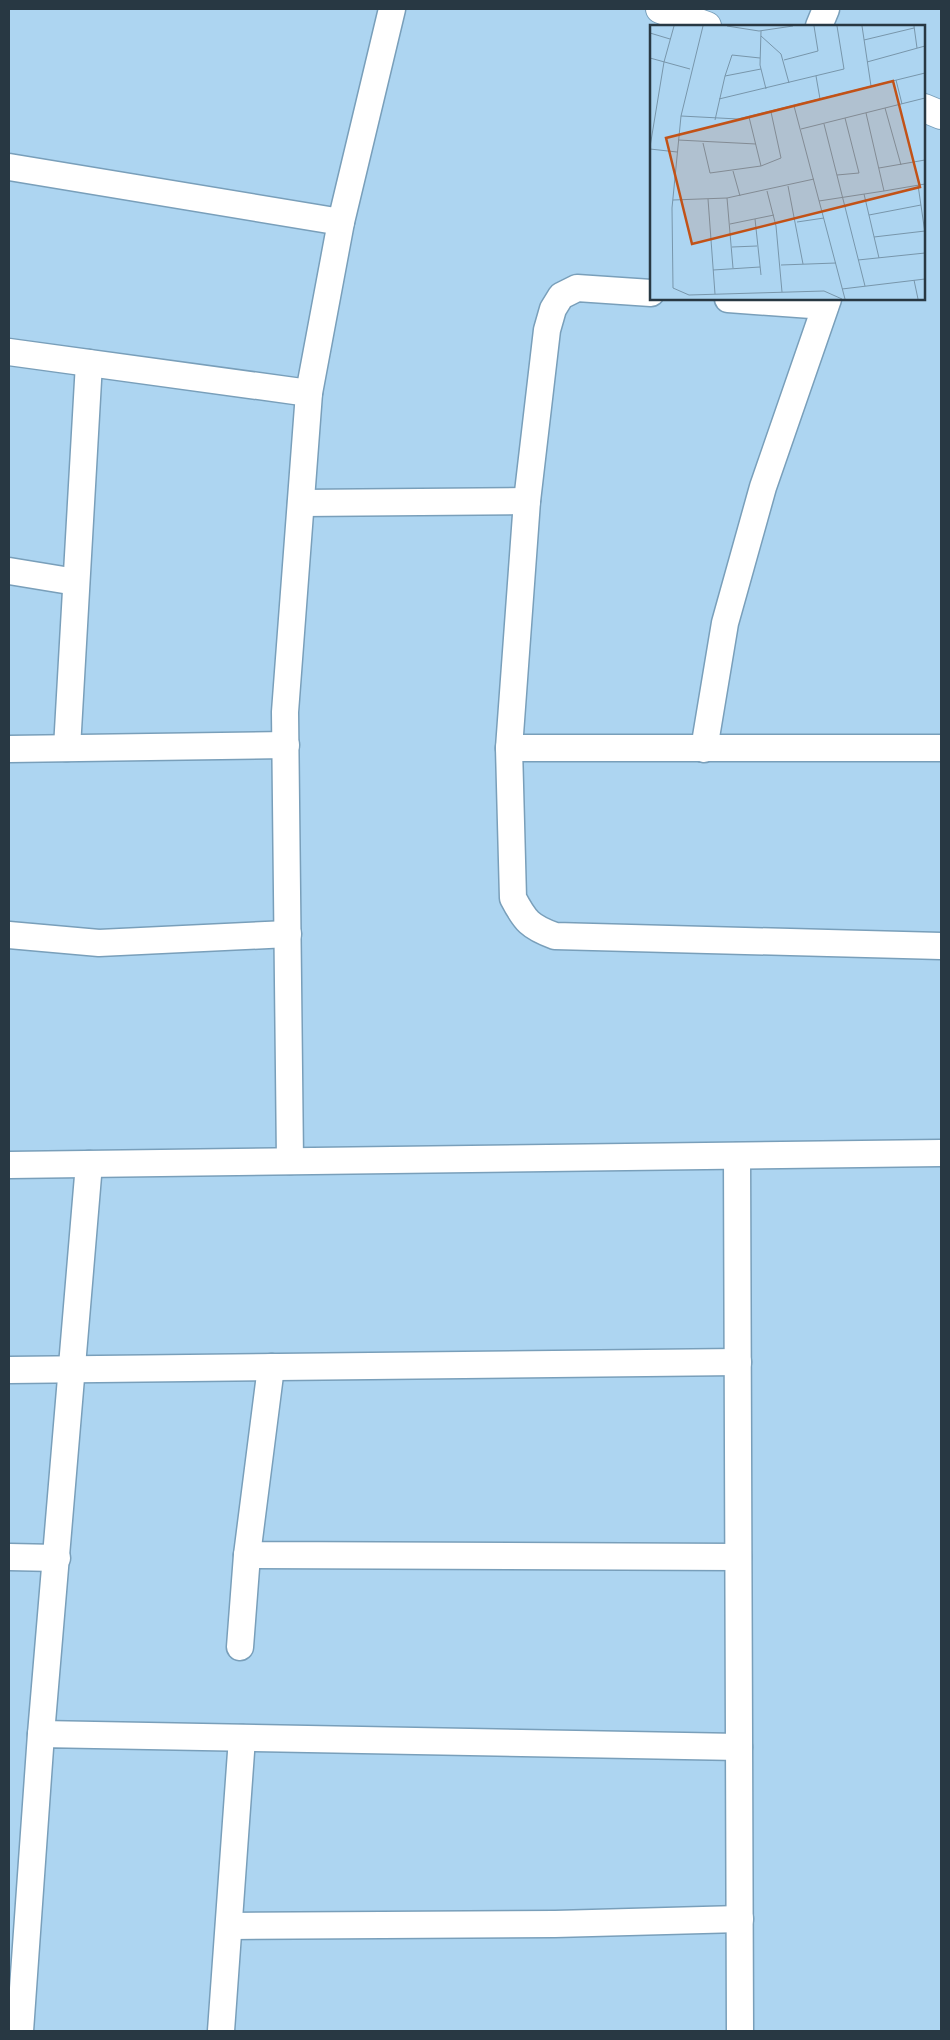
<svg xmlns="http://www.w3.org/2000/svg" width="950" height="2040" viewBox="0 0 950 2040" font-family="Ubuntu,sans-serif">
<rect width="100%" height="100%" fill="#add5f1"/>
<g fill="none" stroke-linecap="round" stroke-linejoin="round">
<g stroke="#799fba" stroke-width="29">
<g id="minor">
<polyline points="819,26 826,9"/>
<polyline points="9,167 341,222"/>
<polyline points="728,299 825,306"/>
<polyline points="9,352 309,393"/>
<polyline points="301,503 527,501"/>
<polyline points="9,571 76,582"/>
<polyline points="67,748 89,363"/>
<polyline points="509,748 527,501 547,330 553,309 561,296 577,288 651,293"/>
<path d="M941,748H509L513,898C525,921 530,927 555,936L941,946"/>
<polyline points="9,749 286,745"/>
<polyline points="704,749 725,623 763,487 828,299"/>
<polyline points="9,935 99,943 288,934"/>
<polyline points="737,1156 740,2031"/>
<polyline points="290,1161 285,712 309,393 341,222 392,9"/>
<polyline points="9,1165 941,1153"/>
<polyline points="271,1367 247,1555 738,1557"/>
<polyline points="9,1370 738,1362"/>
<polyline points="9,1557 57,1558"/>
<polyline points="240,1647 247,1555"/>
<polyline points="41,1734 89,1164"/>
<polyline points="229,1926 555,1924 740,1919"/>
<polyline points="9,2030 20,2031 41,1734 739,1747"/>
<polyline points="221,2031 242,1738"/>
</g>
</g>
<g stroke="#799fba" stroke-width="30">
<g id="secondary">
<polyline points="660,9 707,26"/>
<polyline points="924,108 941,115"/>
</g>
</g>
<use href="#minor" stroke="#fff" stroke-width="26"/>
<use href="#secondary" stroke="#fff" stroke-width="28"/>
</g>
<g transform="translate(650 25)">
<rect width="275" height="275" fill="#add5f1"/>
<path fill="none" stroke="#7896ab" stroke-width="1" d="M53,1L31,91L22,183L23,263L39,270L174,266L192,274M77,1L109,6L143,1M212,1L221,61M264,1L267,23M111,6L110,40L116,64M0,8L20,14M111,11L131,29L139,58M214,15L264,3M0,33L40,44M110,33L82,30L75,51L111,44M134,35L168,26L164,1M217,37L275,21M166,51L170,74M246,55L252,79M69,74L194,44L187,1M144,81L195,274M235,83L251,140M216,88L234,166L275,159M31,91L88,94L275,48M99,92L111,141L131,133L121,87M65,95L75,51M174,99L215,261M151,104L275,73M28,115L106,119M53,118L60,148L111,141M0,122L14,37L24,1M0,124L27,127M229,143L275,135M83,146L90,171M187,150L209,148L195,93M268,160L275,208M138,161L153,239M117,166L126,201L132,267M214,169L229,233M77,173L83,243M58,174L65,269M23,175L77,173L164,154M169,176L234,166M219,190L271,180M105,194L111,250M147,197L174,193M80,199L124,190M224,212L275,206M82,222L107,221M208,235L275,228M131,240L186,238M63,245L110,242M264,255L268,274M192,264L275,254"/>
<path fill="#c25217" fill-opacity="0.15" stroke="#c25217" stroke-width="2.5" d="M243,56L270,162L42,219L16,113Z"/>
<rect width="275" height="275" fill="none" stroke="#283843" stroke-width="2.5"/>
</g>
<rect width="950" height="2040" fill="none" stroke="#283843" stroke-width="20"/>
</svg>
